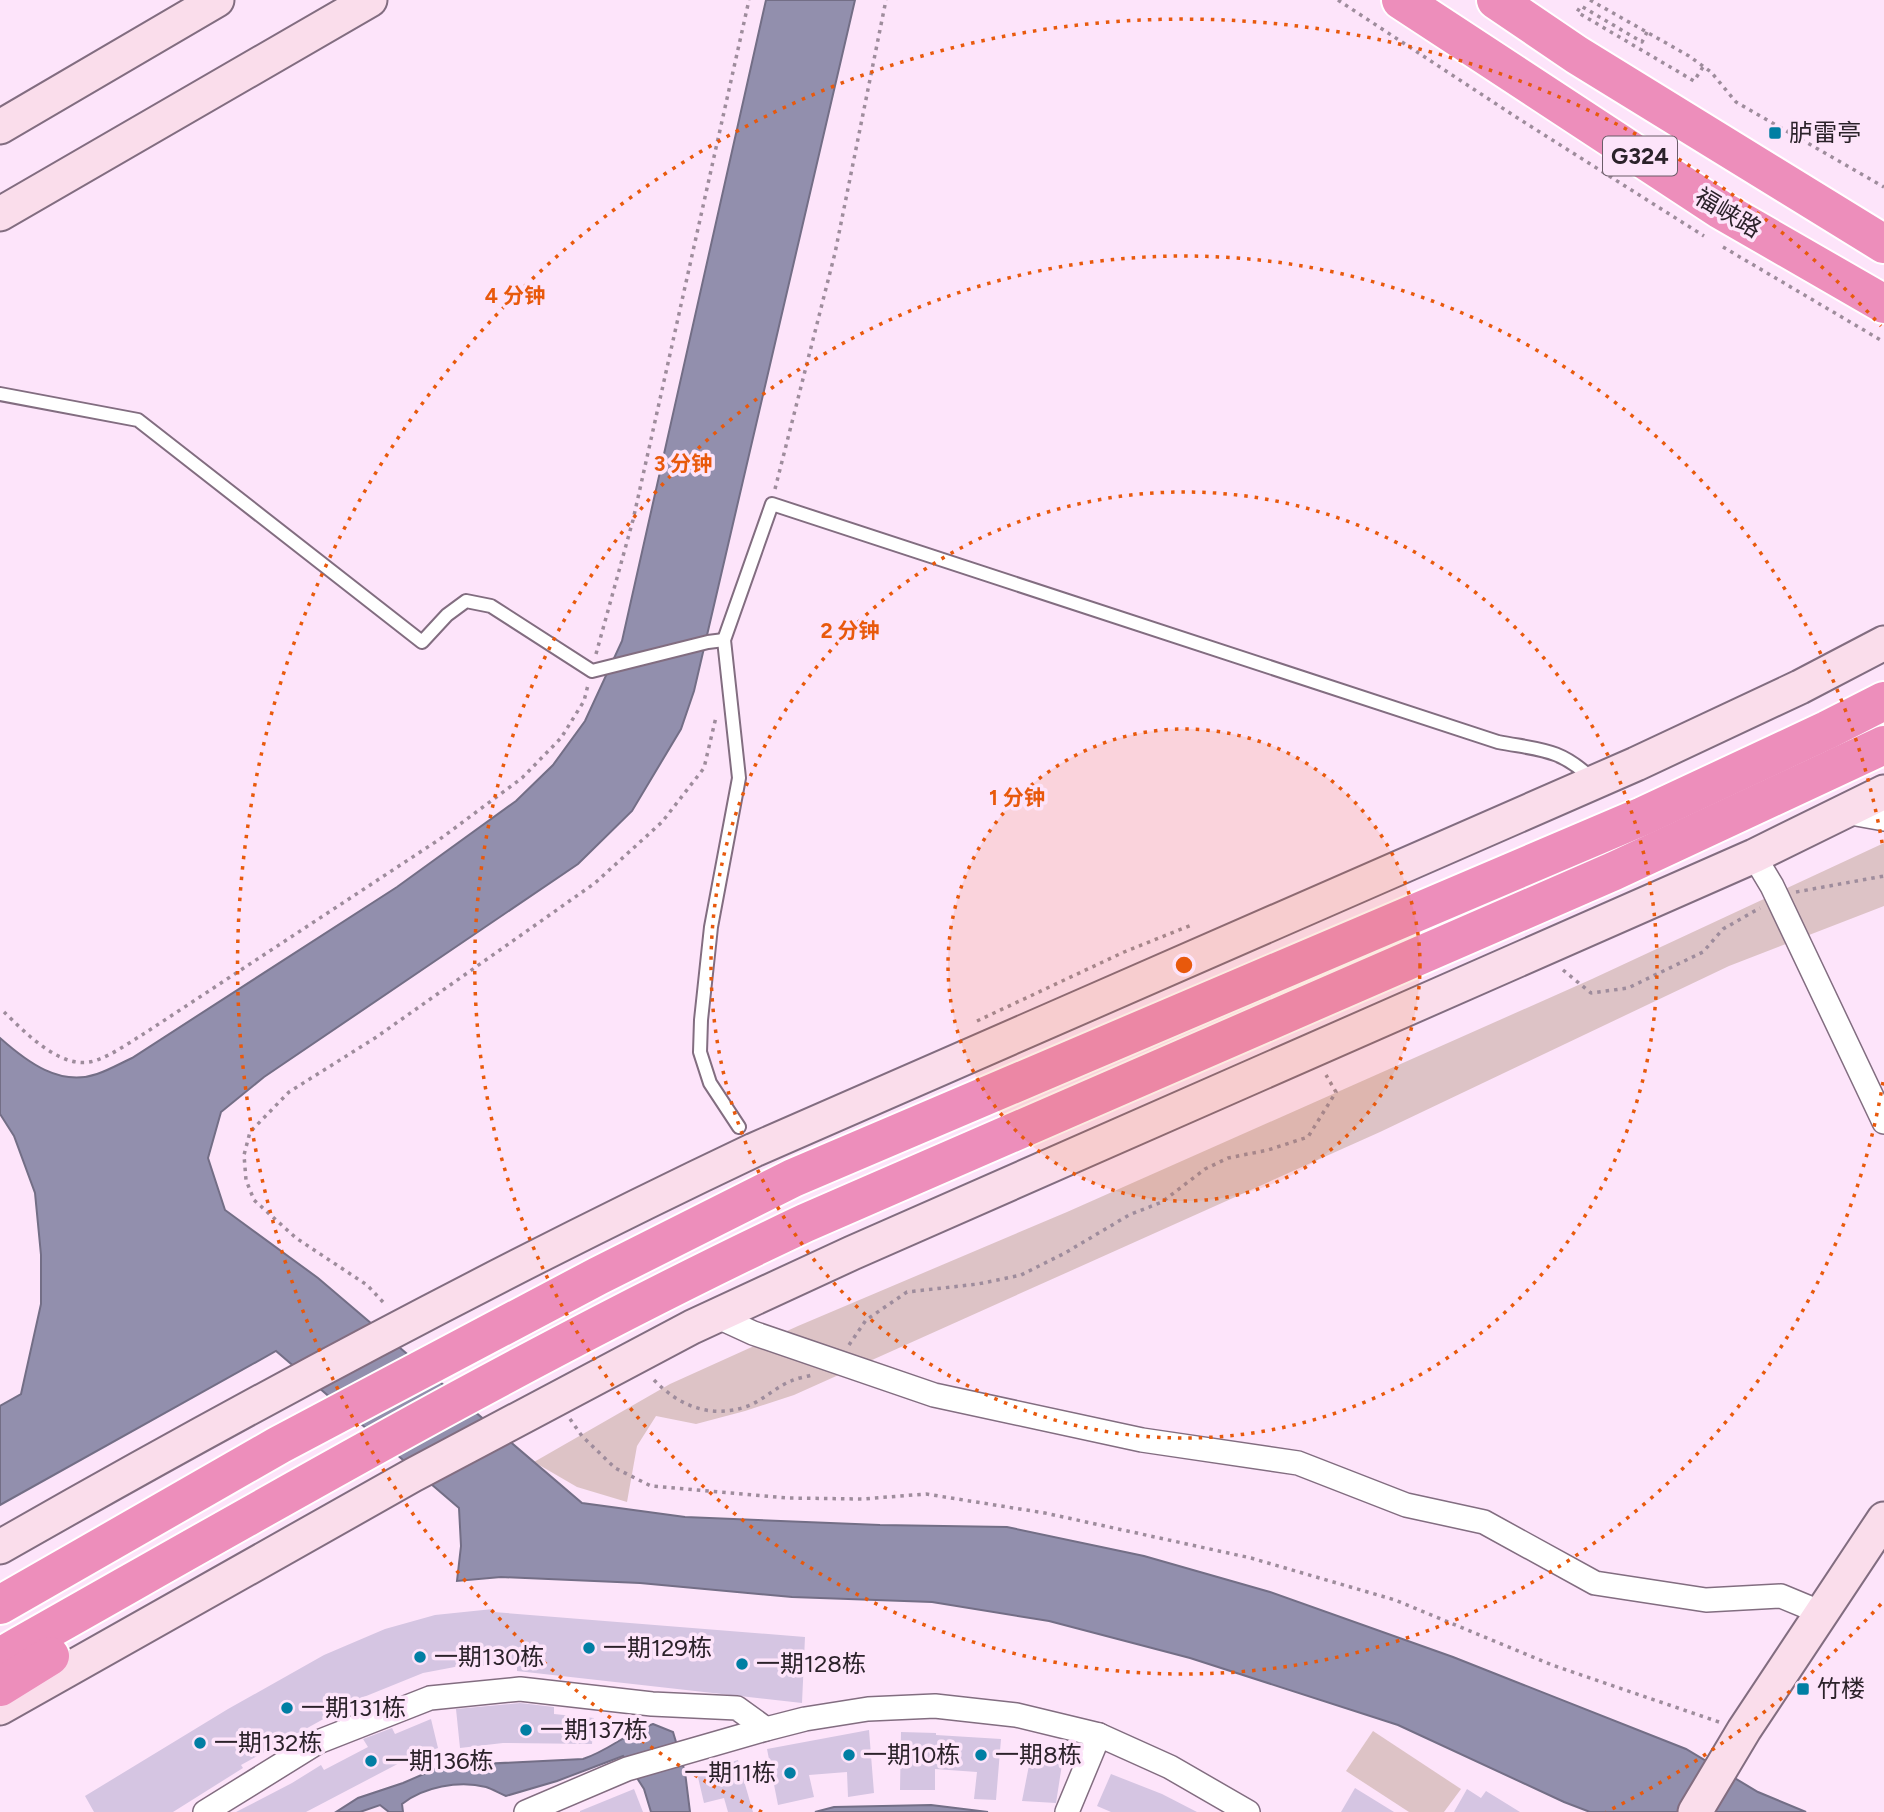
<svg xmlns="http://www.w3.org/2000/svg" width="1884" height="1812" viewBox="0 0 1884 1812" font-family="Figtree,'Noto Sans SC',sans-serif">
<rect width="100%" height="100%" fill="#fde4fa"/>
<g fill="#ddc3c6">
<polygon points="1884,843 1884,906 1729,966 1380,1132 794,1395 745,1411 696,1424 656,1416 637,1446 627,1502 577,1487 534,1462 670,1384 798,1326 1067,1212 1592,979"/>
<polygon points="1373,1731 1461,1789 1444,1812 1409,1812 1346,1771"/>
</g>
<g fill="#928fad" stroke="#736e86" stroke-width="2">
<path d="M766,0H855L694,691L681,729L632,811L578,864L264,1077L221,1112L208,1158L225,1210L318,1278L582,1503L685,1517L880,1525L1007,1527L1144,1556L1270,1592L1453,1657L1686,1749L1758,1792L1806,1812H1590L1564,1802L1398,1725L1190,1658L1049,1621L932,1602L792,1597L640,1583L501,1577L457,1581L461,1546L459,1508L276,1351L0,1505V1406L21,1394L41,1304V1255L35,1193L14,1136L0,1114V1038C27,1062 60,1087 97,1074C109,1070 121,1063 132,1058L397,887L516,801L553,765L585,721L622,641Z"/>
<path d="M653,1724L673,1732L685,1772L690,1812H651L644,1789L623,1756L557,1781L506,1796C499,1793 492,1789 486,1787C459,1780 423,1787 402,1804L403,1812H389L380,1805L360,1812H336L358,1798L403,1783L442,1766L583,1759C610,1750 626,1733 653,1724Z"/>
<polygon points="931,1805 988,1812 815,1812 834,1807"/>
</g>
<g fill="#d5c5e2">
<polygon points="493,1609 493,1612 805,1637 802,1703 517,1671 517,1666 460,1666 423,1673 344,1705 345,1707 241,1765 243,1768 173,1812 94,1812 85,1796 228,1709 324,1655 385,1629 435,1615"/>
<polygon points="520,1703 554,1707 554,1714 594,1718 592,1744 503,1743 460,1748 456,1709"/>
<polygon points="431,1719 438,1748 409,1758 306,1812 236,1812 292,1783 321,1765 324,1770 368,1747 363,1739 392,1728 395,1734"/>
<polygon points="869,1730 874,1793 848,1797 847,1772 809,1775 814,1797 778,1805 767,1749"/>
<polygon points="901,1732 936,1733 936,1735 1001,1739 996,1800 974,1799 977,1772 935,1769 935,1790 900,1790"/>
<polygon points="1033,1745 1055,1748 1053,1756 1063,1758 1056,1803 1022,1801"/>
<polygon points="738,1760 753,1812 728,1812 724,1798 704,1803 697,1773"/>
<polygon points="1111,1774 1162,1794 1197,1812 1111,1812 1097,1806"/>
<polygon points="1355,1788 1394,1812 1341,1812"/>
<polygon points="634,1789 643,1812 580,1812 580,1811"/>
<polygon points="1467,1789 1481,1798 1486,1791 1520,1812 1454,1812"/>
</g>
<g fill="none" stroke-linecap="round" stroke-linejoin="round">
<g stroke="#826d80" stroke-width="16">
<g id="lane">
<polyline points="0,394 138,420 422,642 447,615 466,601 491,606 592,671 708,642 724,640"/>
<path d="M739,1127L710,1083L700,1052L701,1020L711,927L739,778L724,640L772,504L1498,742C1540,750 1560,748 1592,779"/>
</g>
</g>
<g stroke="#826d80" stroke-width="26">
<g id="street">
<polyline points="1845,812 1884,819"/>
<polyline points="1754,856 1772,886 1884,1122"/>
<polyline points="716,1316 753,1333 934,1395 1142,1440 1298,1463 1406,1505 1484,1522 1595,1583 1706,1600 1781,1596 1822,1613"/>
<polyline points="205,1812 318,1742 430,1698 520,1689 652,1704 737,1708 766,1729"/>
<polyline points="526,1812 627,1769 766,1729 805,1719 868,1709 935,1706 1016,1715 1099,1735 1170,1767 1248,1812"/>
<polyline points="1067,1812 1099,1735"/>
</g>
</g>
<g stroke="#826d80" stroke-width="37">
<g id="secondary">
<polyline points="0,127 217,0"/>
<polyline points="0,214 370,0"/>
<path d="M0,1547C247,1406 497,1272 754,1150L1636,764L1800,687L1884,643"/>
<polyline points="0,1708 413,1475 692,1327 852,1253 1754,856 1884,792"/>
<polyline points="1695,1812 1744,1730 1884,1519"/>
</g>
</g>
<g stroke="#fff" stroke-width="42">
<g id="highway">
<polyline points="1401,0 1721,210 1884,304"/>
<polyline points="1496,0 1577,55 1884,244"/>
<polyline points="0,1605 279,1445 598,1276 793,1178 1643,816 1827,730 1884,701"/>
<path d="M0,1657C266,1507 529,1353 805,1223L1614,871L1884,745"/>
<polyline points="0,1687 50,1656"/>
</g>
</g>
<g stroke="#9e8c9c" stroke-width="3.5" stroke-dasharray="3.5 5" stroke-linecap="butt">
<polyline points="1338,0 1516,117 1704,236"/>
<polyline points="1590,0 1689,56 1711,72 1736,102 1884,187"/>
<polyline points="1647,32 1642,42 1581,6 1577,12 1694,81 1703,67"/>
<polyline points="1723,247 1884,342"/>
<polyline points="775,489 835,253 886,0"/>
<polyline points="596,654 633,520 749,0"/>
<polyline points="1796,892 1884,876"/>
<polyline points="1563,970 1591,993 1628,988 1703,952 1723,929 1760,908"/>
<path d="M4,1012C26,1033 63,1073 97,1060C114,1054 130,1042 145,1033L440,839L522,778L561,738L584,701L588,685"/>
<polyline points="977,1021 1124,952 1194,924"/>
<polyline points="383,1302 367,1285 296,1238 254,1200 246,1180 244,1155 250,1132 289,1092 375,1038 595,883 662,822 704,768 716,717"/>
<polyline points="849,1345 866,1320 907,1292 978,1284 1021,1275 1065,1253 1129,1215 1162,1202 1205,1169 1228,1158 1268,1150 1308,1137 1336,1092 1326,1075"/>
<path d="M654,1380C680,1407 712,1419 748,1406C763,1400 776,1387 791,1381C797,1378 805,1377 812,1375"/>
<polyline points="570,1419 582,1436 615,1468 651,1486 788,1498 862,1499 926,1494 1045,1513 1251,1558 1395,1600 1552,1665 1719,1722"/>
</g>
<use href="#lane" stroke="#fff" stroke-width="12"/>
<use href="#street" stroke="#fff" stroke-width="23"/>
<use href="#secondary" stroke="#faddeb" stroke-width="33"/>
<use href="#highway" stroke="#ed8ebb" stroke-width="38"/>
</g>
<circle cx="1184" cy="965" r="236" fill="#e8590c" fill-opacity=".12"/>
<g fill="none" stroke="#e8590c" stroke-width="3.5" stroke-dasharray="3.5 7">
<circle cx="1184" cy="965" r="236"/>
<circle cx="1184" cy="965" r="473"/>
<path d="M1883 1082A709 709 0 1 1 1883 848"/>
<path d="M1881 1604A946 946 0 0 1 1606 1812M762 1812A946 946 0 1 1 1881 326"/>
</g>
<g fill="#007ea3" stroke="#fde4fa" stroke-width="2.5">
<rect x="1768" y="126" width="14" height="14" rx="3.5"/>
<circle cx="589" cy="1648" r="7"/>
<circle cx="420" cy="1657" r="7"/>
<circle cx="742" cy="1664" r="7"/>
<rect x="1796" y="1682" width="14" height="14" rx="3.5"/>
<circle cx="287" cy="1708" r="7"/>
<circle cx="526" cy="1730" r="7"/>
<circle cx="200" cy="1743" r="7"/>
<circle cx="849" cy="1755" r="7"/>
<circle cx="981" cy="1755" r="7"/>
<circle cx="371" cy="1761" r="7"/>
<circle cx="790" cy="1773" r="7"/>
</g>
<g text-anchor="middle" stroke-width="7" stroke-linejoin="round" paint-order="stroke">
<rect fill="#fde4fa" stroke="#6a5c68" stroke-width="2" x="1603" y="136.5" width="74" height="39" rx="5"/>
<g font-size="23" font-weight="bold" fill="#2b222a">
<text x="1640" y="164">G324</text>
</g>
<g font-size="24" fill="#2b222a" stroke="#fde4fa" text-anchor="start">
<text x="1789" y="141">胪雷亭</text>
<text x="603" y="1656">一期129栋</text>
<text x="434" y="1665">一期130栋</text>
<text x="756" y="1672">一期128栋</text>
<text x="1817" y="1697">竹楼</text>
<text x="301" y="1716">一期131栋</text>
<text x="540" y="1738">一期137栋</text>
<text x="214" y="1751">一期132栋</text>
<text x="863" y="1763">一期10栋</text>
<text x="995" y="1763">一期8栋</text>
<text x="385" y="1769">一期136栋</text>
<text x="776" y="1781" text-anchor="end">一期11栋</text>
</g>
<g font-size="24" fill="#2b222a" stroke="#fde4fa">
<text transform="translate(1728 213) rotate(31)" y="8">福峡路</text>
</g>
</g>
<circle cx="1184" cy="965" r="10" fill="#e8590c" stroke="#fde4fa" stroke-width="3.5"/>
<g font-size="21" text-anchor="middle" font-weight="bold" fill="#e8590c" stroke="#fde4fa" stroke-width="7" stroke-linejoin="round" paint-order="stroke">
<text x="515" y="303">4 分钟</text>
<text x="683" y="471">3 分钟</text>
<text x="850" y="638">2 分钟</text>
<text x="1017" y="805">1 分钟</text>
</g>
</svg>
